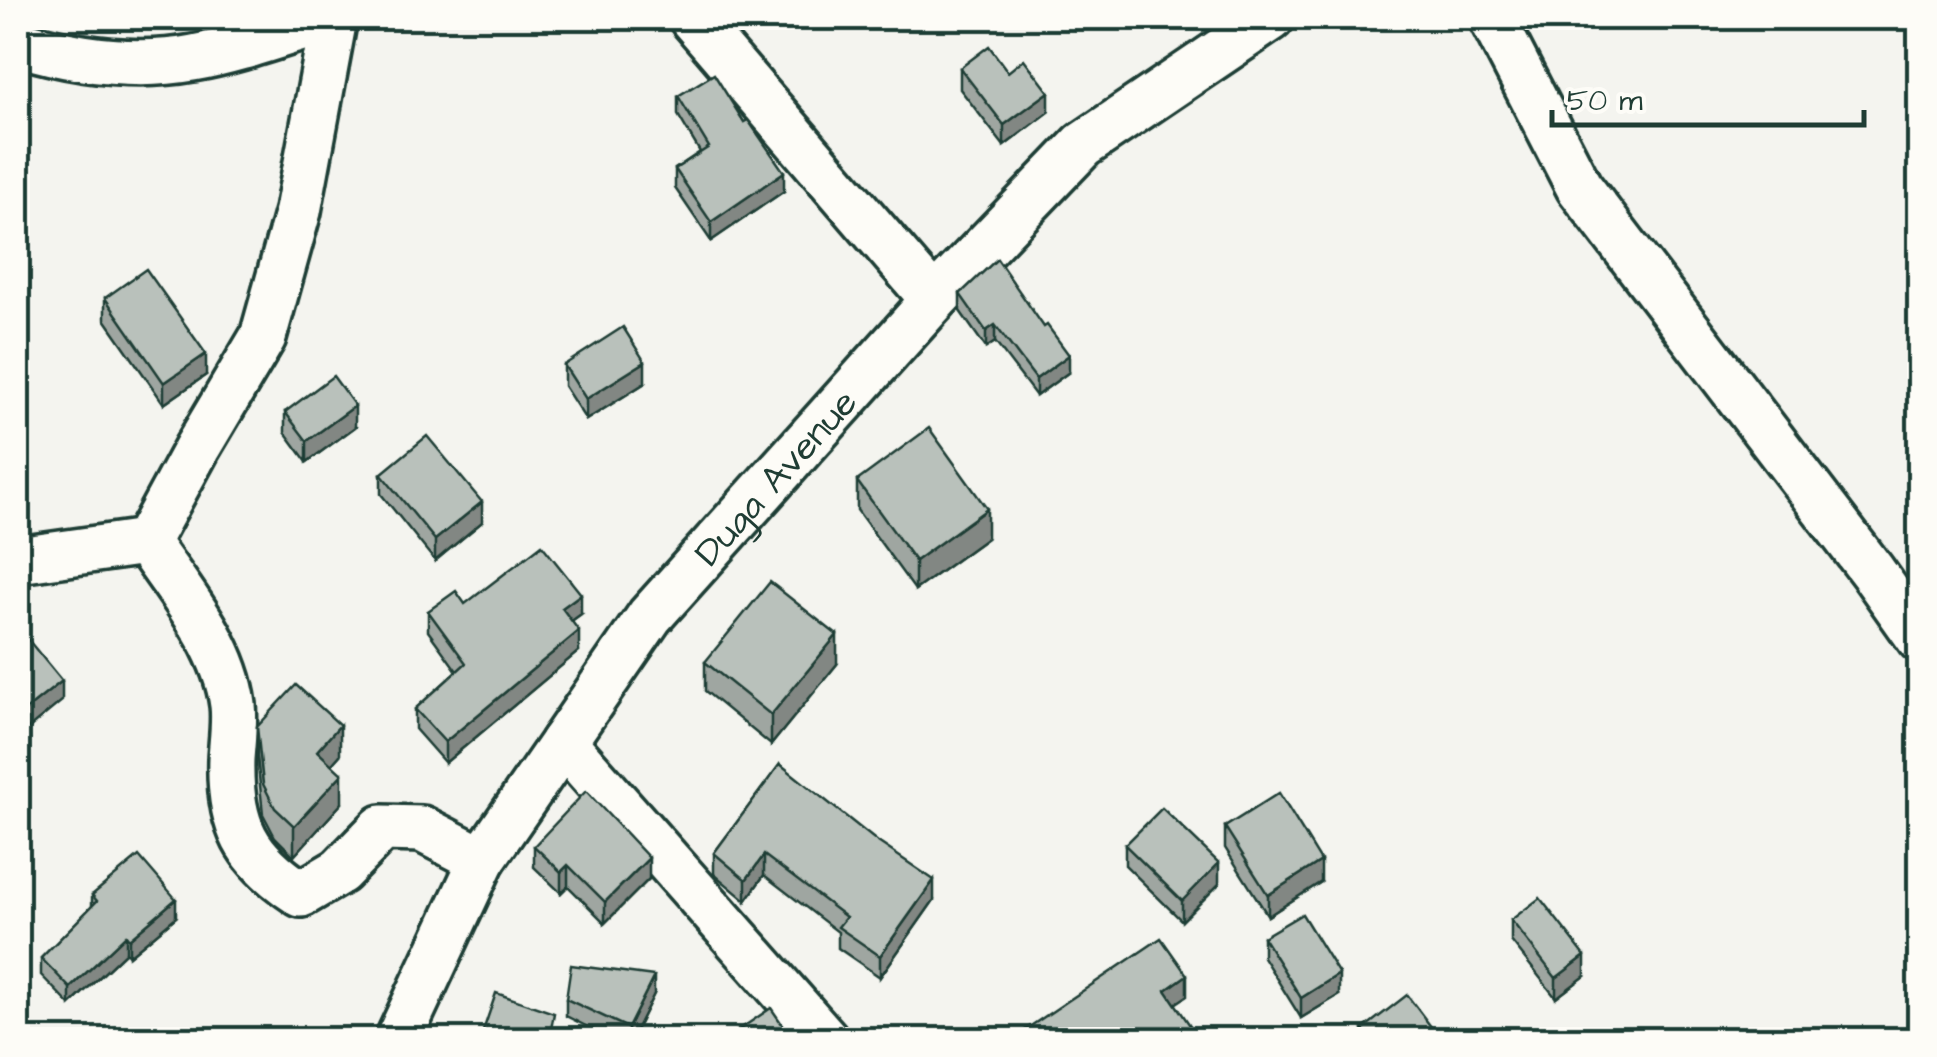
<svg xmlns="http://www.w3.org/2000/svg" width="1937" height="1057" viewBox="0 0 1937 1057" font-family="'Architects Daughter',sans-serif">
<rect width="100%" height="100%" fill="#f4f4ef"/>
<filter id="ink" filterUnits="userSpaceOnUse"><feTurbulence type="fractalNoise" baseFrequency=".01" numOctaves="2"/><feDisplacementMap in="SourceGraphic" scale="20" xChannelSelector="R" yChannelSelector="G"/><feConvolveMatrix kernelMatrix="1 2 1 2 8 2 1 2 1" color-interpolation-filters="sRGB"/></filter>
<g filter="url(#ink)">
<g fill="none" stroke-linecap="round" stroke-linejoin="round">
<g stroke="#1f3d34" stroke-width="52">
<g id="street">
<polyline points="692,18 934,300"/>
<polyline points="1492,18 1579,187 1872,571 1920,639"/>
<path d="M18,43C75,60 134,69 193,58C240,50 288,31 334,18"/>
<polyline points="146,542 197,448 263,337 298,211 334,18"/>
<path d="M18,560L146,542C179,591 225,644 233,705C235,722 232,742 231,759C229,826 246,858 301,894L340,871L382,828L422,829L482,860"/>
<polyline points="563,742 826,1040"/>
<path id="s1" d="M398,1040L482,860L650,616L934,300L1083,145L1271,18"/>
</g>
</g>
<use href="#street" stroke="#fdfcf7" stroke-width="45"/>
</g>
<g fill="#9fa6a1" stroke="#1f3d34" stroke-width="2.5">
<polygon points="960,68 1049,112 1004,146 960,89"/>
<polygon points="678,96 744,122 784,191 711,241 675,188 675,169 700,152 678,115"/>
<polygon points="960,294 1069,372 1036,396 995,342 986,348 960,311"/>
<polygon points="105,298 206,375 164,404 105,319"/>
<polygon points="564,365 645,383 586,420 564,386"/>
<polygon points="285,412 355,427 307,462 285,432"/>
<polygon points="381,474 482,522 435,561 381,494"/>
<polygon points="857,481 987,538 915,590 857,510"/>
<polygon points="465,604 581,614 571,621 579,651 445,763 415,729 415,709 457,671 428,631 428,611"/>
<polygon points="705,662 837,664 771,745 705,691"/>
<polygon points="257,727 340,755 331,765 342,803 294,856 275,837 263,814 257,757"/>
<polygon points="780,764 934,900 880,977 838,948 838,932 764,875 746,901 714,874 714,853"/>
<polygon points="1225,827 1321,882 1268,916 1225,848"/>
<polygon points="1125,845 1219,884 1182,921 1125,865"/>
<polygon points="534,846 649,879 605,923 568,886 561,893 534,867"/>
<polygon points="92,895 176,917 129,956 126,952 70,1005 41,975 41,958 92,907"/>
<polygon points="1511,920 1585,976 1556,998 1511,941"/>
<polygon points="1263,937 1339,995 1301,1018 1263,957"/>
<polygon points="654,994 631,1040 614,1040 566,1016 566,999"/>
<polygon points="1363,1029 1441,1040 1363,1040"/>
</g>
<g fill="#828783" stroke="#1f3d34" stroke-width="2.5">
<polygon points="1049,92 1049,112 1004,146 1004,125"/>
<polygon points="784,172 784,191 711,241 711,222"/>
<polygon points="995,325 995,342 986,348 986,331"/>
<polygon points="206,354 206,375 164,404 164,383"/>
<polygon points="1069,355 1069,372 1036,396 1036,379"/>
<polygon points="645,362 645,383 586,420 586,399"/>
<polygon points="355,406 355,427 307,462 307,441"/>
<polygon points="482,502 482,522 435,561 435,540"/>
<polygon points="987,509 987,538 915,590 915,561"/>
<polygon points="581,594 581,614 562,628 562,608"/>
<polygon points="579,631 579,651 445,763 445,742"/>
<polygon points="837,635 837,664 771,745 771,715"/>
<polygon points="62,681 62,701 18,737 18,716"/>
<polygon points="340,725 340,755 317,781 317,751"/>
<polygon points="342,774 342,803 294,856 294,826"/>
<polygon points="764,855 764,875 746,901 746,880"/>
<polygon points="649,858 649,879 605,923 605,902"/>
<polygon points="1321,861 1321,882 1268,916 1268,895"/>
<polygon points="1219,863 1219,884 1182,921 1182,901"/>
<polygon points="568,865 568,886 561,893 561,872"/>
<polygon points="934,880 934,900 880,977 880,956"/>
<polygon points="176,899 176,917 129,956 129,939"/>
<polygon points="126,935 126,952 70,1005 70,988"/>
<polygon points="1585,956 1585,976 1556,998 1556,978"/>
<polygon points="1339,974 1339,995 1301,1018 1301,998"/>
<polygon points="1187,975 1187,996 1166,1010 1166,990"/>
<polygon points="654,976 654,994 631,1040 628,1040 628,1028"/>
</g>
<g fill="#b9c1bb" stroke="#1f3d34" stroke-width="2.5">
<polygon points="989,46 1008,72 1024,59 1049,92 1004,125 960,68"/>
<polygon points="714,74 744,122 748,120 784,172 711,222 675,169 709,147 678,96"/>
<polygon points="997,259 1044,327 1047,325 1069,355 1036,379 995,325 986,331 960,294"/>
<polygon points="146,269 206,354 164,383 105,298"/>
<polygon points="623,327 645,362 586,399 564,365"/>
<polygon points="333,376 355,406 307,441 285,412"/>
<polygon points="929,428 987,509 915,561 857,481"/>
<polygon points="427,436 482,502 435,540 381,474"/>
<polygon points="542,545 581,594 562,608 579,631 445,742 415,709 466,663 428,611 456,591 465,604"/>
<polygon points="770,582 837,635 771,715 705,662"/>
<polygon points="25,636 62,681 18,716 18,642"/>
<polygon points="296,685 340,725 317,751 342,774 294,826 275,808 263,784 257,727"/>
<polygon points="780,764 878,842 934,880 880,956 838,927 846,917 764,855 746,880 714,853"/>
<polygon points="586,791 649,858 605,902 568,865 561,872 534,846"/>
<polygon points="1279,793 1321,861 1268,895 1225,827"/>
<polygon points="1162,808 1219,863 1182,901 1125,845"/>
<polygon points="139,856 176,899 129,939 126,935 70,988 41,958 97,901 92,895"/>
<polygon points="1540,898 1585,956 1556,978 1511,920"/>
<polygon points="1302,914 1339,974 1301,998 1263,937"/>
<polygon points="1161,938 1187,975 1166,990 1200,1040 1107,1040 1103,1034 1095,1040 1010,1040"/>
<polygon points="571,965 654,976 628,1028 566,999"/>
<polygon points="496,993 554,1013 549,1040 480,1040"/>
<polygon points="1407,995 1441,1040 1371,1040 1363,1029"/>
<polygon points="771,1008 793,1040 724,1040"/>
</g>
</g>
<g text-anchor="middle" stroke-width="9" stroke-linejoin="round" paint-order="stroke">
<g font-size="38" fill="#1f3d34" stroke="#fdfcf7">
<text dy="13" stroke="none"><textPath href="#s1" startOffset="682">Duga Avenue</textPath></text>
</g>
</g>
<rect width="1937" height="1057" fill="none" stroke="#fdfcf7" stroke-width="60"/>
<rect x="30" y="30" width="1877" height="997" fill="none" stroke="#1f3d34" stroke-width="4" filter="url(#ink)"/>
<path d="M1552 110v15h312v-15" fill="none" stroke="#1f3d34" stroke-width="5"/>
<text x="1567" y="110" font-size="30" fill="#1f3d34" stroke="#fdfcf7" stroke-width="8" paint-order="stroke">50 m</text>
</svg>
